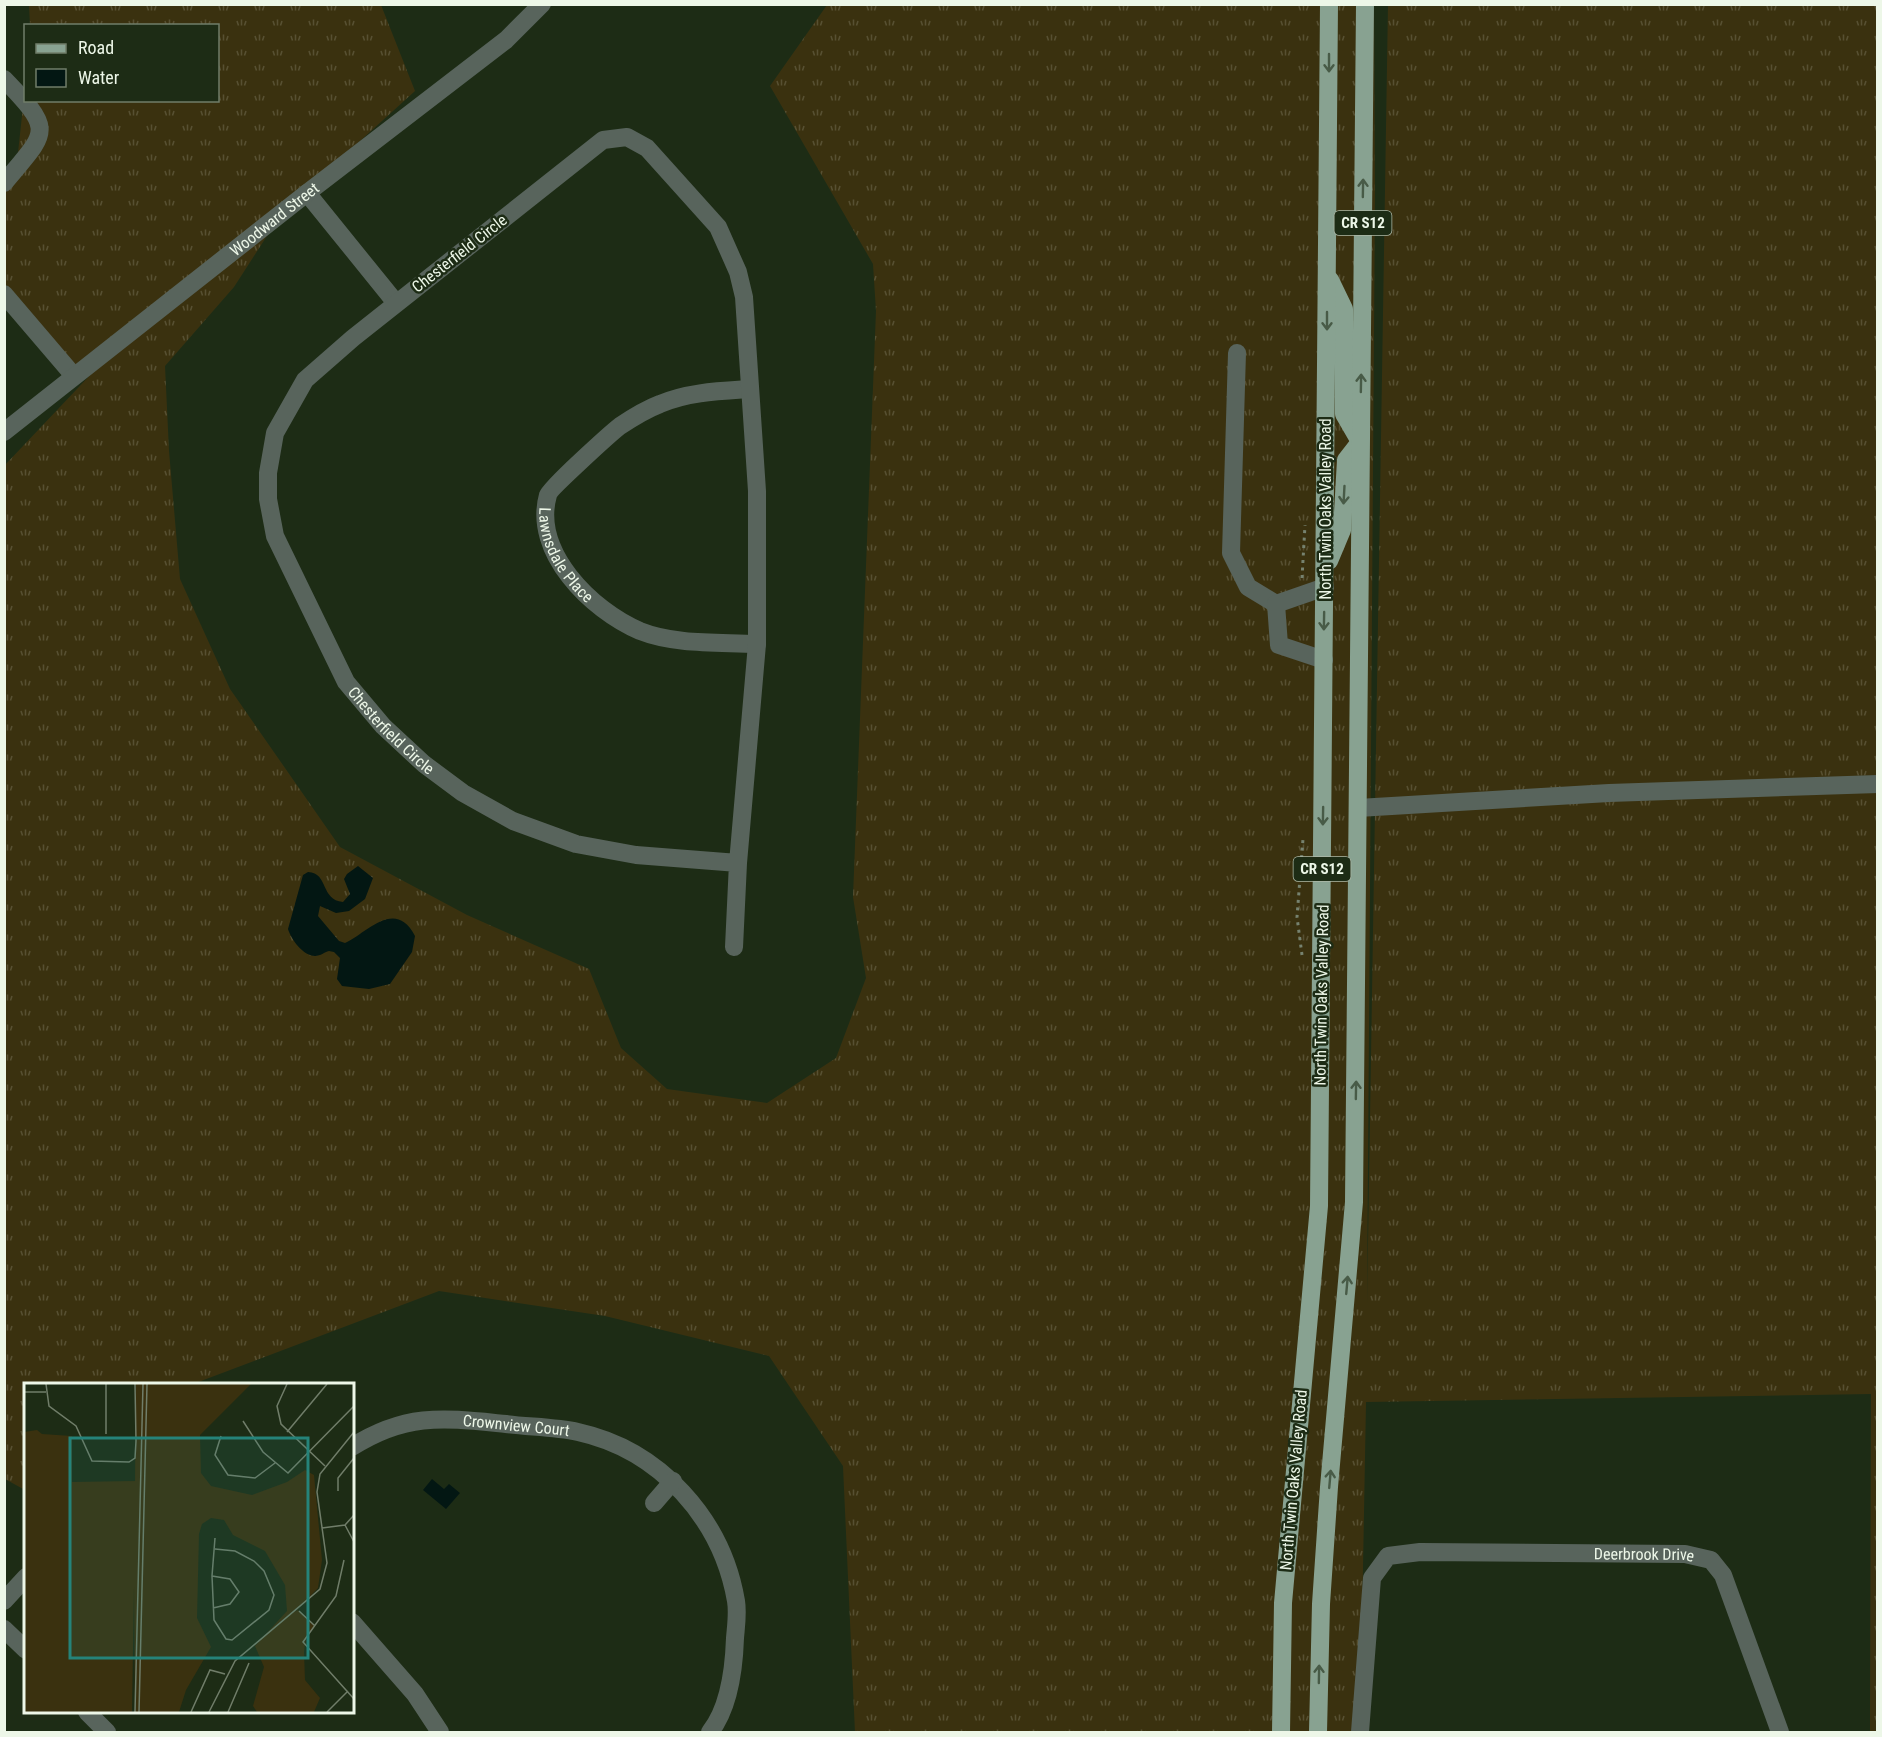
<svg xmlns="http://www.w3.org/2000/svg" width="1882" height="1737" viewBox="0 0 1882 1737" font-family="'Roboto Condensed',sans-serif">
<defs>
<pattern id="grass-tufts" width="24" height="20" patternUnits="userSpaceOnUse" patternTransform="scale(1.5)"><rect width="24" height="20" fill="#3a310f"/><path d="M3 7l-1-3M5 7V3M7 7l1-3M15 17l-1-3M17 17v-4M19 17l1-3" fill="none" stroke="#575032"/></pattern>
</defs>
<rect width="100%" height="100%" fill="#1d2c15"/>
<polygon fill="url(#grass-tufts)" points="29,5 381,5 415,91 283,211 234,287 165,366 169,451 180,579 230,689 340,847 467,915 589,969 621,1048 667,1089 767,1103 836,1058 866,978 853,897 876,311 873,264 770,86 827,5 1374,5 1375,191 1367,1305 1388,5 1877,5 1877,1732 1870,1732 1871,1394 1366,1402 1360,1732 855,1732 843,1466 769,1356 605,1316 439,1291 193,1384 26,1384 25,1490 5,1479 5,465 130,333 75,376 5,296 4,179 17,162 25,88 26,100 218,100 218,26 30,25"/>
<g fill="#031713">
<path d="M358,866L373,878L365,899L349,911L336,913L320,906L318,916L339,941L345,943C366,934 395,897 415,936L412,952L390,984L369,989L342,986L337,979L340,958L334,952L329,951C324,952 321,956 315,956C303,956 291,939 288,929L303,875L308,872C329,873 320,900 343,902L350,894L344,879L347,874Z"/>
<polygon points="432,1479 444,1489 449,1484 460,1493 446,1509 423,1490"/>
</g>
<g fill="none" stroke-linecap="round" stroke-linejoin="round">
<g stroke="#76826f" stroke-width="3" stroke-dasharray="3 4.5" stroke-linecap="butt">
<polyline points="1302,578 1305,525"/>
<polyline points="1302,955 1297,917 1303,839"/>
</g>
<g stroke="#58645c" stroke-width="18">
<path d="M4,79C55,132 48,130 4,183"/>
<polyline points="307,193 396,303"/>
<polyline points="4,294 74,376"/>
<polyline points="1237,353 1231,553 1248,587 1276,604"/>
<path id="s1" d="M750,389C720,391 688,392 660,404C647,409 632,418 620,426C611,433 550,488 548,495C532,552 591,610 640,631C675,645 719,642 757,644"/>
<path id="s2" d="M4,432L307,193L506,40L542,4"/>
<polyline points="1324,660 1279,645 1276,604 1325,587"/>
<polyline points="1358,808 1609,793 1878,784"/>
<path id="s3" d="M734,947L738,863L757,644V491L744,297L738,272L718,227L647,148L627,137L603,140L353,338L305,380L275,433L268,473V499L275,536L346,682L383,726L424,764L463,793L513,821L576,844L636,855L738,863"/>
<path id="s4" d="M352,1447C407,1412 445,1418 506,1424C529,1427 555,1427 578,1432C660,1450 722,1519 736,1601C738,1613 736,1626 735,1638C734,1668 729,1708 710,1732"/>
<polyline points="654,1503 673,1481"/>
<polyline points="4,1601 26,1577"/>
<polyline points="352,1622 415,1694 440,1732"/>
<polyline points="4,1629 26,1650"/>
<polyline points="87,1712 107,1732"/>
<path id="s5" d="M1360,1732L1372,1578L1388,1556L1420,1552L1685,1554L1711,1560L1723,1575L1780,1732"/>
</g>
<g stroke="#88a291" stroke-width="18">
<polyline points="1330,280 1344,309 1344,414 1359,440"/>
<polyline points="1329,561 1342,530 1346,460 1360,442"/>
<polyline points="1281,1732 1283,1603 1319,1206 1329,4"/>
<polyline points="1318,1732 1321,1604 1329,1487 1354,1202 1365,4"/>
</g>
</g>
<defs><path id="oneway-shaft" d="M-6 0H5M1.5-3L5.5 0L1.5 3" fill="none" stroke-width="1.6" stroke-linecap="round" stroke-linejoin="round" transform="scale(1.5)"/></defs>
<g stroke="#485b47">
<use href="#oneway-shaft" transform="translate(1329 63) rotate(90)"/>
<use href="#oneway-shaft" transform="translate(1363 188) rotate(-89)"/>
<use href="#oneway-shaft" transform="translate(1327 321) rotate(90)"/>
<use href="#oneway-shaft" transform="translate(1361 383) rotate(-89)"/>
<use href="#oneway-shaft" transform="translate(1344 495) rotate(93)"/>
<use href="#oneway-shaft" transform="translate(1324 621) rotate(91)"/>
<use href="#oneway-shaft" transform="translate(1323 816) rotate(91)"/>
<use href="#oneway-shaft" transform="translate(1356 1090) rotate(-89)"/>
<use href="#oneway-shaft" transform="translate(1347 1285) rotate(-85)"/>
<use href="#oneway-shaft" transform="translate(1330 1479) rotate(-85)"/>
<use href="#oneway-shaft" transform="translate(1319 1674) rotate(-89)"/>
</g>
<g text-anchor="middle" stroke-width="5" stroke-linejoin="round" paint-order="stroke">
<g fill="#1d2c15" stroke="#afbaa9" stroke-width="1.5">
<rect x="1334.5" y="211" width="57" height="24" rx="4.5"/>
<rect x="1293.5" y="857" width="57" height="24" rx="4.5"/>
</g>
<g font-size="15" font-weight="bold" fill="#edf7e8">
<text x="1363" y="228">CR S12</text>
<text x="1322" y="874">CR S12</text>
</g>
<g font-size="16" fill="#edf7e8" stroke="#1d2c15">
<text dy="6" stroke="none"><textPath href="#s2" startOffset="344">Woodward Street</textPath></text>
<text transform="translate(459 253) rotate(-38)" y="6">Chesterfield Circle</text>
<text transform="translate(1325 509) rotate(-90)" y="6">North Twin Oaks Valley Road</text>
<text dy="6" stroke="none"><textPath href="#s1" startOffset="303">Lawnsdale Place</textPath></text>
<text dy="6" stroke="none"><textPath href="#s3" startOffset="1656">Chesterfield Circle</textPath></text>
<text transform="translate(1321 995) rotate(-89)" y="6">North Twin Oaks Valley Road</text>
<text dy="6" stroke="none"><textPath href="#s4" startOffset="170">Crownview Court</textPath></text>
<text transform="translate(1293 1480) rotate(-85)" y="6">North Twin Oaks Valley Road</text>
<text dy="6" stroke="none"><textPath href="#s5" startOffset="438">Deerbrook Drive</textPath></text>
</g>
</g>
<g transform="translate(24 1383)">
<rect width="330" height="330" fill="#1d2c15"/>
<path d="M112,1H227L176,52L177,90L187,103L228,112L263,99L281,87L290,92L298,177L294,205L271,229L274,227L290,243L282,254L280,269L281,297L296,315L290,329H233L229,323L240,284L231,263L263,228L261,202L241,168L209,152L200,137L187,135L178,141L175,151L173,235L187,264L162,307L155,329H111L110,204L108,329H0V49L13,47L18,51L48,53V99L111,98Z" fill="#3a310f"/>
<path fill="none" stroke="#707d69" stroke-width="1.5" d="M22,1L25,23L52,43L68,78L105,79L111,75L112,58L111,1M263,1L253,23L257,41L301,83M0,9H22M219,38L239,69L264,90L330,23M263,49L303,1M82,51V1M197,53L191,72L204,92L231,95L251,80M314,108V95L330,75M321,142L330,159M298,145L321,142L330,132M191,166L211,168L230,178L240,188L250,212L245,227L208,257L202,256L190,237L188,193L191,155M320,177L312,213L279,259L330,316M188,193L206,196L215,209L206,221L189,225M275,228L291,243M111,329L119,1M115,329L123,1M167,329L186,287L201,291M185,329L211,278L296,206L303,180L293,109L296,91L330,49M204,329L225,280M303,329L324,308"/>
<path fill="#25837a" fill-opacity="0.15" stroke="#25837a" stroke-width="3" d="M46,55H284V275H46Z"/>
<rect width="330" height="330" fill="none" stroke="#edf7e8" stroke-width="3"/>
</g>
<rect width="1882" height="1737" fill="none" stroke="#edf7e8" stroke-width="12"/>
<rect x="24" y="24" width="195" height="78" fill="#1d2c15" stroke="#707d69" stroke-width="1.5"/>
<rect x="36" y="44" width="30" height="9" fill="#88a291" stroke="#707d69" stroke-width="1.5"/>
<text x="78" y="54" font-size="18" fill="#edf7e8">Road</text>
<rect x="36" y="69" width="30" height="18" fill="#031713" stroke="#707d69" stroke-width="1.5"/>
<text x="78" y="84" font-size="18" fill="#edf7e8">Water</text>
</svg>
